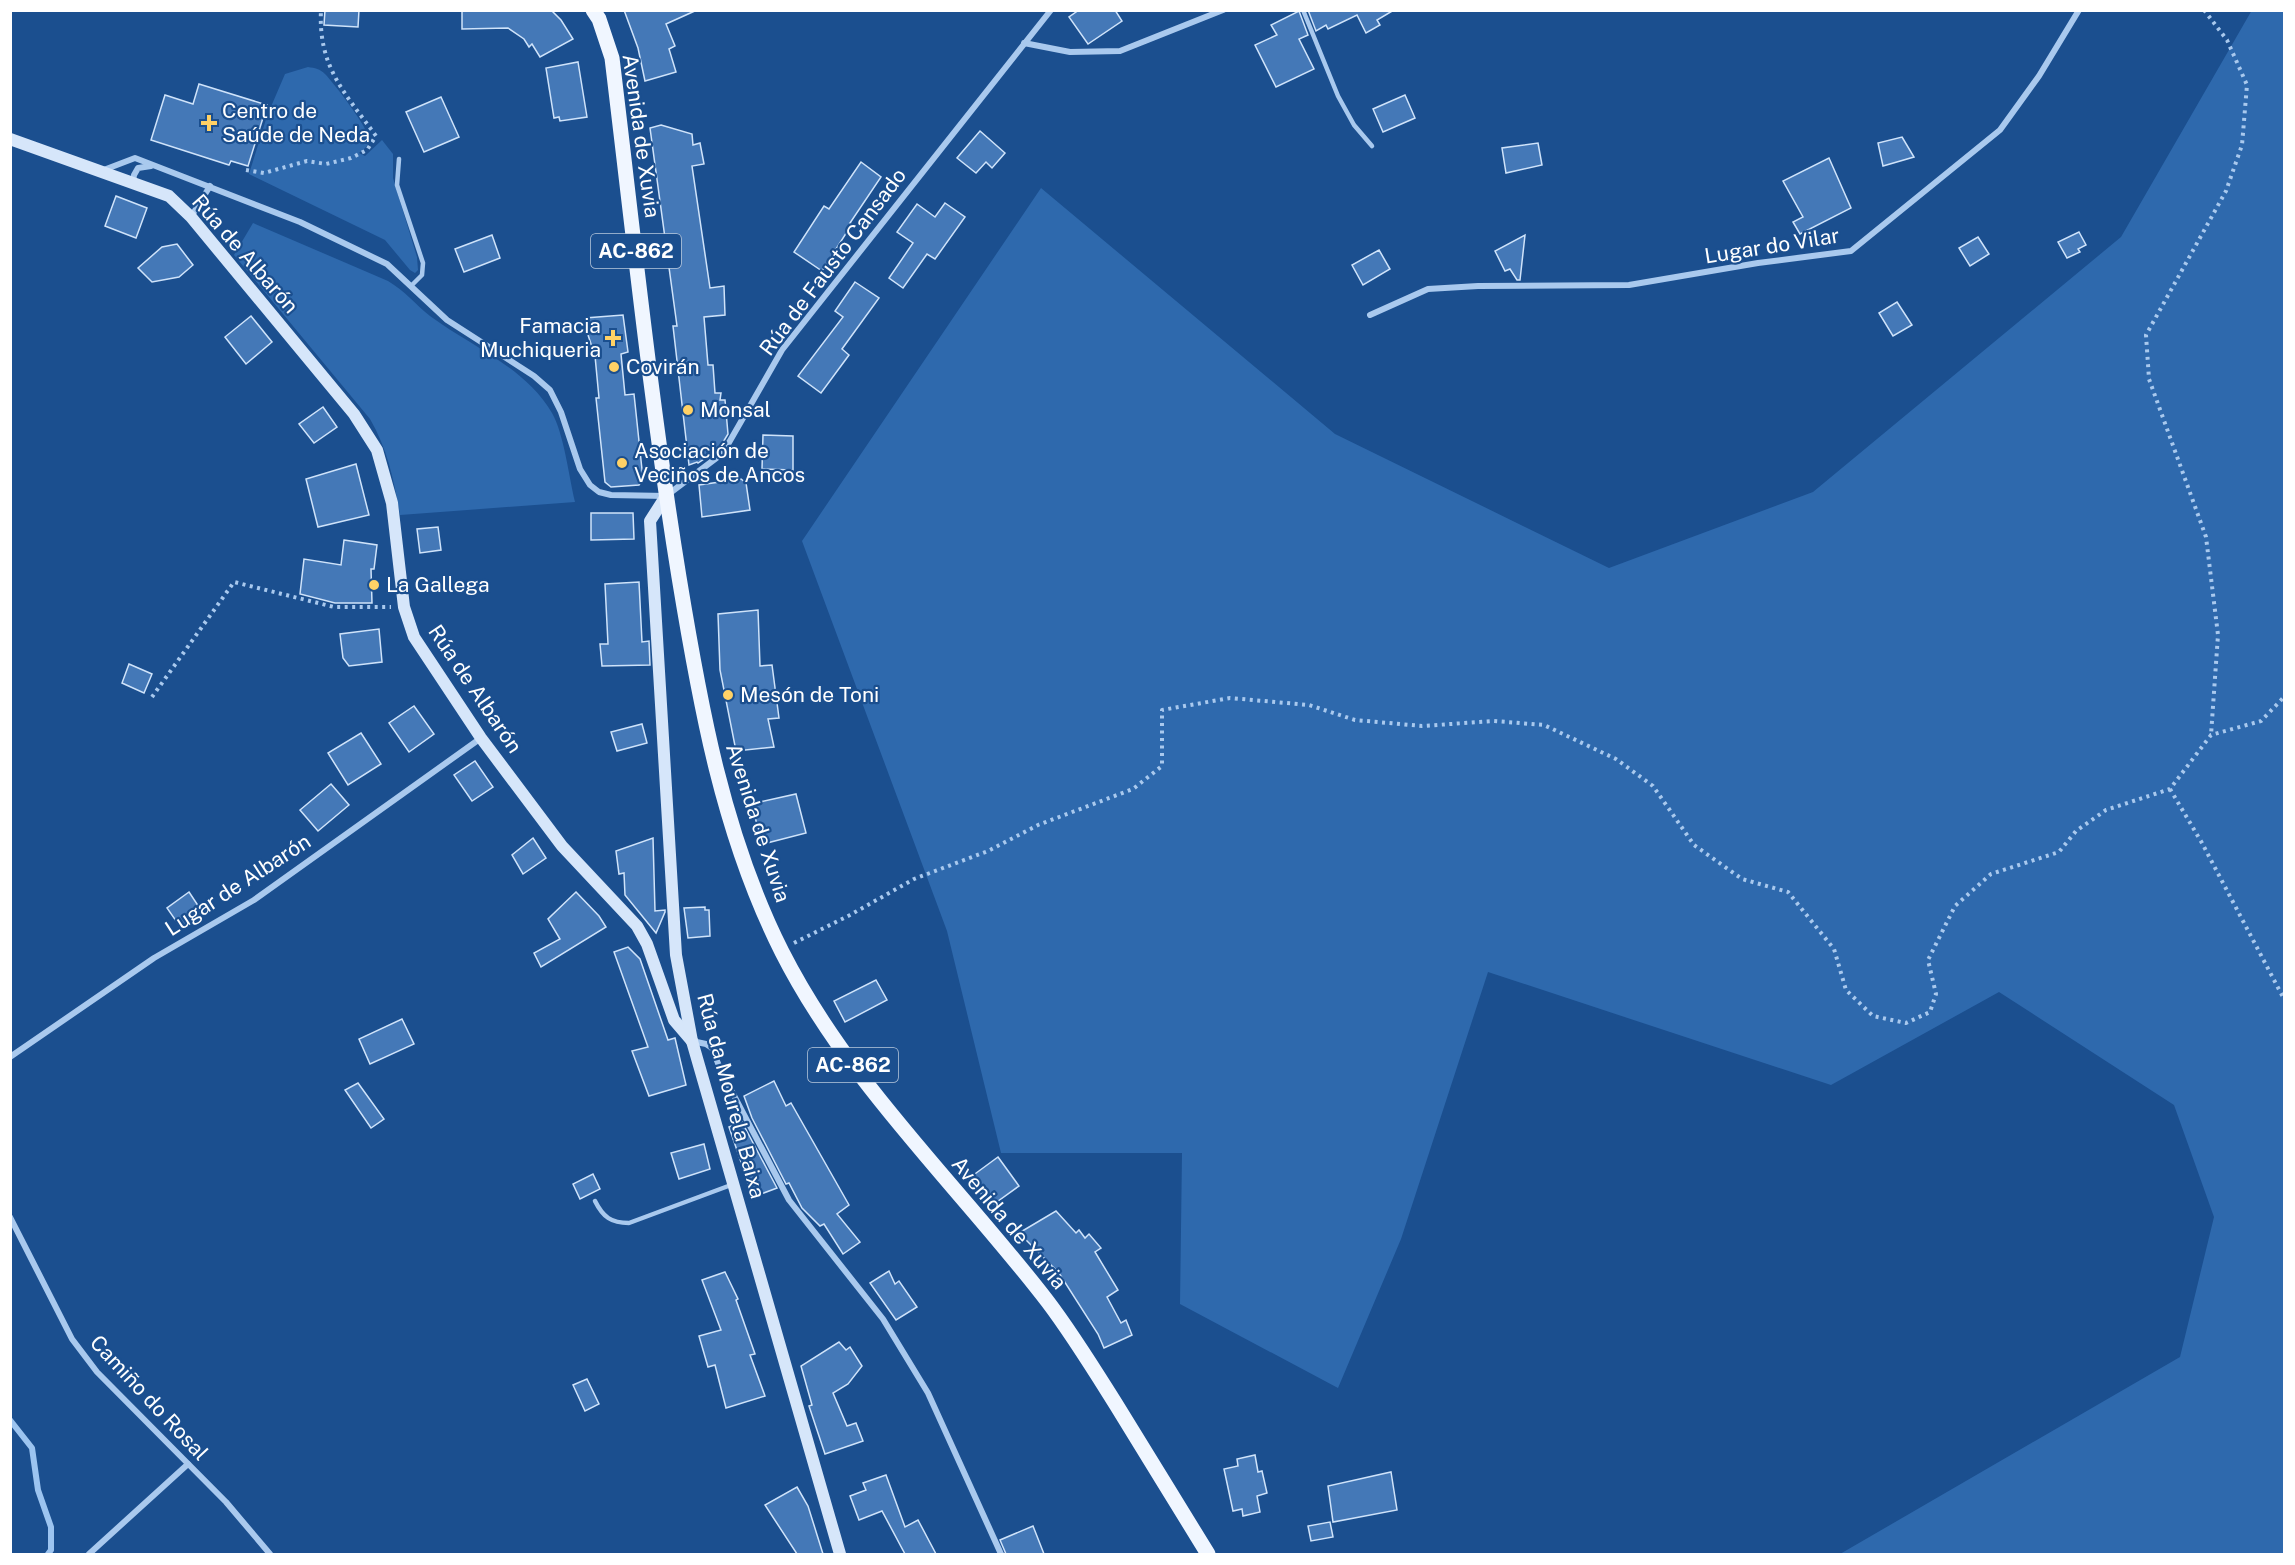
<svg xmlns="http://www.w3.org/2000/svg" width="2295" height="1565" viewBox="0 0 2295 1565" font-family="'Public Sans',sans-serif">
<rect width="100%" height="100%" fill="#1b4f8f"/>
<g fill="#2e69ad">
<polygon points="2252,10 2284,11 2284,1554 1840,1554 2180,1357 2214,1217 2174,1105 1999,992 1831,1085 1488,972 1401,1239 1338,1388 1180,1304 1182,1153 1001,1153 947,931 802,541 1041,188 1335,434 1609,568 1813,492 2121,237"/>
<path d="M308,67C315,68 320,69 325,74C334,83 368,128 369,138C370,145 364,149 359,153L365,156L382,140L393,154V178L417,257L418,270L415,273L410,270L385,240L249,174L267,116L285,74Z"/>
<path d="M253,223L388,281C405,291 415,304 430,316C472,347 525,367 552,413C564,434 569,477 575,502L400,515C394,481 388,450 370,419L234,255Z"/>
</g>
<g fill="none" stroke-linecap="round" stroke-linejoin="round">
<polyline stroke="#9cc4f0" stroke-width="6" points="10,1420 32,1448 38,1490 51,1527 51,1550 48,1554"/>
</g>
<g fill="#4478b7" stroke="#cfe3fa" stroke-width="1.5">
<polygon points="325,10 359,10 358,27 324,25"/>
<polygon points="462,10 551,10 561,20 573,39 540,57 532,44 529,47 524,39 508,28 462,29"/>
<polygon points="624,10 697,10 666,24 675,46 669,49 676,72 645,81 638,48"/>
<polygon points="1079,10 1115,10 1122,21 1088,44 1069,17"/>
<polygon points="1308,10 1394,10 1377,20 1380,25 1366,33 1357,15 1328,29 1326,25 1316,31"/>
<polygon points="1299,11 1308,35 1299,39 1314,69 1276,87 1255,45 1277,35 1271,25"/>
<polygon points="578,62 587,117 560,121 559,117 554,118 546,68"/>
<polygon points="199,84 267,105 248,166 231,161 229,165 151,140 165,95 193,104"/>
<polygon points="1405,95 1415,118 1383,132 1373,109"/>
<polygon points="441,97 459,137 424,152 406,112"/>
<polygon points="661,125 692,134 693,145 700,143 704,164 692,166 710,288 724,286 725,315 704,317 708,365 713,365 715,393 721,393 720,400 725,400 728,434 719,449 698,463 697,462 689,465 673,326 677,326 650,128"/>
<polygon points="980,131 1005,153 992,168 986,162 976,173 957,158"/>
<polygon points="1902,137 1914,157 1883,166 1878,143"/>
<polygon points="1538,143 1542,165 1506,173 1502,148"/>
<polygon points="1829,158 1851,208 1800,234 1793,222 1803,217 1783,181"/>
<polygon points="861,162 881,177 850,223 852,224 822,271 794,252 824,206 829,209"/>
<polygon points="116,196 147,208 136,238 105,226"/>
<polygon points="945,203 965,217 935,259 927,254 903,288 889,278 913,243 897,232 917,204 935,217"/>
<polygon points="2079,232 2086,245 2078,249 2080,252 2067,258 2058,242"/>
<polygon points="492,235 500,258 464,272 455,249"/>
<polygon points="1525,235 1520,280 1517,280 1510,269 1505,271 1495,251"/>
<polygon points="1978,237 1989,254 1970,266 1959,248"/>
<polygon points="177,244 193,265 179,277 152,282 138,268 162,247"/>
<polygon points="1379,250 1390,269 1363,285 1352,265"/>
<polygon points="855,282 879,298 842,349 849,355 821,393 798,376 843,317 835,311"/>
<polygon points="1897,302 1912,325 1893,336 1879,313"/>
<polygon points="623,315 628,352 621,354 625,395 634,394 643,479 639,485 611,487 605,482 596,398 599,398 595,356 587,332 585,318"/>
<polygon points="251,316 272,342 246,364 225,337"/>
<polygon points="323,407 337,427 314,443 299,424"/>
<polygon points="763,435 793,436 793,470 762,469"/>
<polygon points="356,464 369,515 318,527 306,479"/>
<polygon points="741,479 746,483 750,510 702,517 699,485"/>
<polygon points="591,513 633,513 634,539 591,540"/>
<polygon points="438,527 441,550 420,553 417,529"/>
<polygon points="344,540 377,545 374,569 371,569 372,603 335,603 300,594 304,559 341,565"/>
<polygon points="639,582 642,642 649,641 650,665 602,666 600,644 608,644 605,584"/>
<polygon points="758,610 760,666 772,665 779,718 768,719 774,747 736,751 720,670 718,614"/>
<polygon points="379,629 382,662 349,666 343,658 340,634"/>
<polygon points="129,664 152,674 144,693 122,683"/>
<polygon points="414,706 434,734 409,752 389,723"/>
<polygon points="642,724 647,743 617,751 611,732"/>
<polygon points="361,733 381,764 348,785 328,753"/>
<polygon points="475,761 493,787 472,801 454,775"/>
<polygon points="331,784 349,805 318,831 300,810"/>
<polygon points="796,794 806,833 763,844 751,804"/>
<polygon points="533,838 546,858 523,874 512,855"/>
<polygon points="653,838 655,911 665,910 665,912 656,933 625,895 624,873 619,874 616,851"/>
<polygon points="189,892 203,913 181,928 167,908"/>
<polygon points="576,892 599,916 606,927 541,967 534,953 560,939 548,919"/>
<polygon points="705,907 705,910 709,910 710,936 688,938 684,908"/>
<polygon points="628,947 640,959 668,1040 675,1038 686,1085 649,1096 632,1051 648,1047 614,952"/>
<polygon points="876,980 887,1000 845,1022 834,1001"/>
<polygon points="402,1019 414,1044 370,1064 359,1039"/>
<polygon points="774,1081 786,1106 791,1103 849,1205 837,1214 860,1242 843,1254 824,1224 820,1226 802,1208 789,1183 786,1184 752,1118 744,1096"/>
<polygon points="358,1083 384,1119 371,1128 345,1090"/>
<polygon points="742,1122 777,1188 753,1197 729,1127"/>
<polygon points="704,1144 710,1169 679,1179 671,1153"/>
<polygon points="998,1157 1019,1186 994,1204 986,1192 982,1195 968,1179"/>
<polygon points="593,1174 600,1189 580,1199 573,1184"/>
<polygon points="1056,1211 1076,1233 1079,1230 1085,1238 1089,1234 1101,1248 1095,1252 1118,1290 1107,1297 1121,1323 1126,1320 1132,1335 1104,1348 1098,1334 1059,1273 1019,1233"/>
<polygon points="889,1271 895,1284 899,1281 917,1307 896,1320 870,1283"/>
<polygon points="725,1272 738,1299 736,1300 755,1354 750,1355 765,1396 726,1408 715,1365 708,1367 699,1336 721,1330 702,1280"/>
<polygon points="839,1342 846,1350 850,1347 862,1366 848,1384 833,1393 847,1426 856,1423 863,1441 825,1454 809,1406 812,1405 801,1366"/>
<polygon points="587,1379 599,1404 585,1411 573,1385"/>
<polygon points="1255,1455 1258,1472 1262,1471 1267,1493 1257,1496 1260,1512 1243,1516 1242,1509 1233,1511 1224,1469 1238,1466 1237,1459"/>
<polygon points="1391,1472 1397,1510 1333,1522 1328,1486"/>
<polygon points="886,1475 905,1527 918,1520 936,1554 905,1554 882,1511 859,1520 850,1496 866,1490 863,1483"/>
<polygon points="797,1487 808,1506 823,1554 797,1554 765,1505"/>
<polygon points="1330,1522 1333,1537 1311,1541 1308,1526"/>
<polygon points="1033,1526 1044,1554 1006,1554 1000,1540"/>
</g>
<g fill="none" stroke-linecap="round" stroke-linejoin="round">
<g stroke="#a9c9ee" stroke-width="4" stroke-dasharray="3 4.5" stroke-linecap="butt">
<polyline points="2204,10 2227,40 2247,85 2242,145 2226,191 2146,335 2149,379 2206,537 2218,635 2211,735"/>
<path d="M246,170L264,173L307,161L326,164L351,158L367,150L376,136C345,93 318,67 321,10"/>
<polyline points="152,697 234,582 334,607 391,607"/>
<polyline points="2170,789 2202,843 2284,999"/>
<polyline points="794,943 850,915 914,879 988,851 1038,825 1133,789 1162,766 1162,710 1230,698 1309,705 1355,720 1422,726 1494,721 1544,725 1616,759 1653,786 1694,845 1742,879 1788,892 1834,949 1846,990 1873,1016 1906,1023 1930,1012 1936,994 1928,960 1955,906 1991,874 2059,852 2076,831 2106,810 2170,789 2211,735 2261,721 2284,697"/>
</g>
<g stroke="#a9c9ee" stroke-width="4.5">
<polyline points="1303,10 1338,96 1354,125 1372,146"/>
<polyline points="399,159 397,185 423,263 422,275 411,286"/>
<path d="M595,1201C603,1217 611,1223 629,1223L731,1185"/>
</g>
<g stroke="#a9c9ee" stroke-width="6">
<polyline points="1024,43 1070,52 1120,51 1223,10"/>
<polyline points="101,171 135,158 300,222 387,264 447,320 534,376 550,390 561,412 580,469 590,485 599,492 611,495 666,496 723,453 782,350 1051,10"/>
<polyline points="133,183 134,175 138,168 151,166"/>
<polyline points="191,217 210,186"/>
<polyline points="1370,315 1428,289 1478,286 1629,285 1758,263 1851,251 2000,130 2039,76 2079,10"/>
<polyline points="692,1041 706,1044 712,1048 721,1071 789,1200 883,1319 928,1393 1001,1554"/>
<polyline points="10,1057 154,958 254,900 481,738"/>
<polyline points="10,1217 72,1339 97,1372 226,1502 270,1554"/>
<polyline points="89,1554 188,1464"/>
</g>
<g stroke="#d6e6fa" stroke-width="12">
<polyline points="10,139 169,196 191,217 354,414 377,450 392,503 404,607 414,637 481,738 562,846 637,926 647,944 674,1020 692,1041"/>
<polyline points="666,496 650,521 676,955 692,1041 840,1554"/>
</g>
<path stroke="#f0f6ff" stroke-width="15" d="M593,10L599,19L612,58C633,231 651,405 679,577C700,705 723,835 782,952C849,1084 959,1186 1048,1302C1073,1335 1095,1371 1117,1406C1147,1455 1178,1505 1208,1554"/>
</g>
<g fill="#ffd166" stroke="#1b4f8f" stroke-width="2">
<path d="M206 114h6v6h6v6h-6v6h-6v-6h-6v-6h6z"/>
<path d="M610 329h6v6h6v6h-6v6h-6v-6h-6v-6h6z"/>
<circle cx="614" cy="367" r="6"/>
<circle cx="688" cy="410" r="6"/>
<circle cx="622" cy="463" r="6"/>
<circle cx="374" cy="585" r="6"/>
<circle cx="728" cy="695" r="6"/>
</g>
<g text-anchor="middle" stroke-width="4.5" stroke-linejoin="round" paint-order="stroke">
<g fill="#1b4f8f" stroke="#bbcadd" stroke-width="1.5">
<rect x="591" y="234" width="90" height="34" rx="4.5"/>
<rect x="808" y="1048" width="90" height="34" rx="4.5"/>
</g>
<g font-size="20" font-weight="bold" fill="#fff">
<text x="636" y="258">AC-862</text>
<text x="853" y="1072">AC-862</text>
</g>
<g font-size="21" fill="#fff" stroke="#1b4f8f" text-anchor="start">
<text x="222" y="118">Centro de<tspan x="222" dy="24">Saúde de Neda</tspan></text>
<text x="601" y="333" text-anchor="end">Famacia<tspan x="601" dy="24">Muchiqueria</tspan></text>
<text x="626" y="374">Covirán</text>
<text x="700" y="417">Monsal</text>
<text x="634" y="458">Asociación de<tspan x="634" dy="24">Veciños de Ancos</tspan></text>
<text x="386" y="592">La Gallega</text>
<text x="740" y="702">Mesón de Toni</text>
</g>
<g font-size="21" fill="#fff" stroke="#1b4f8f">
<text transform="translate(641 136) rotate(82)" y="7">Avenida de Xuvia</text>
<text transform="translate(1772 246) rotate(-9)" y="7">Lugar do Vilar</text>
<text transform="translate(245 254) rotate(49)" y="7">Rúa de Albarón</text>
<text transform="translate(833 262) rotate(-53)" y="7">Rúa de Fausto Cansado</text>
<text transform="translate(475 689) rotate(56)" y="7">Rúa de Albarón</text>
<text transform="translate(758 823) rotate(72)" y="7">Avenida de Xuvia</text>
<text transform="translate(238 885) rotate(-33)" y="7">Lugar de Albarón</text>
<text transform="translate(731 1096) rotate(75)" y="7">Rúa da Mourela Baixa</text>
<text transform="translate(1009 1223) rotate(50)" y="7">Avenida de Xuvia</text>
<text transform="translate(149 1398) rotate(47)" y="7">Camiño do Rosal</text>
</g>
</g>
<rect width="2295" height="1565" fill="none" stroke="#ffffff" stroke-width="24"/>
</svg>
